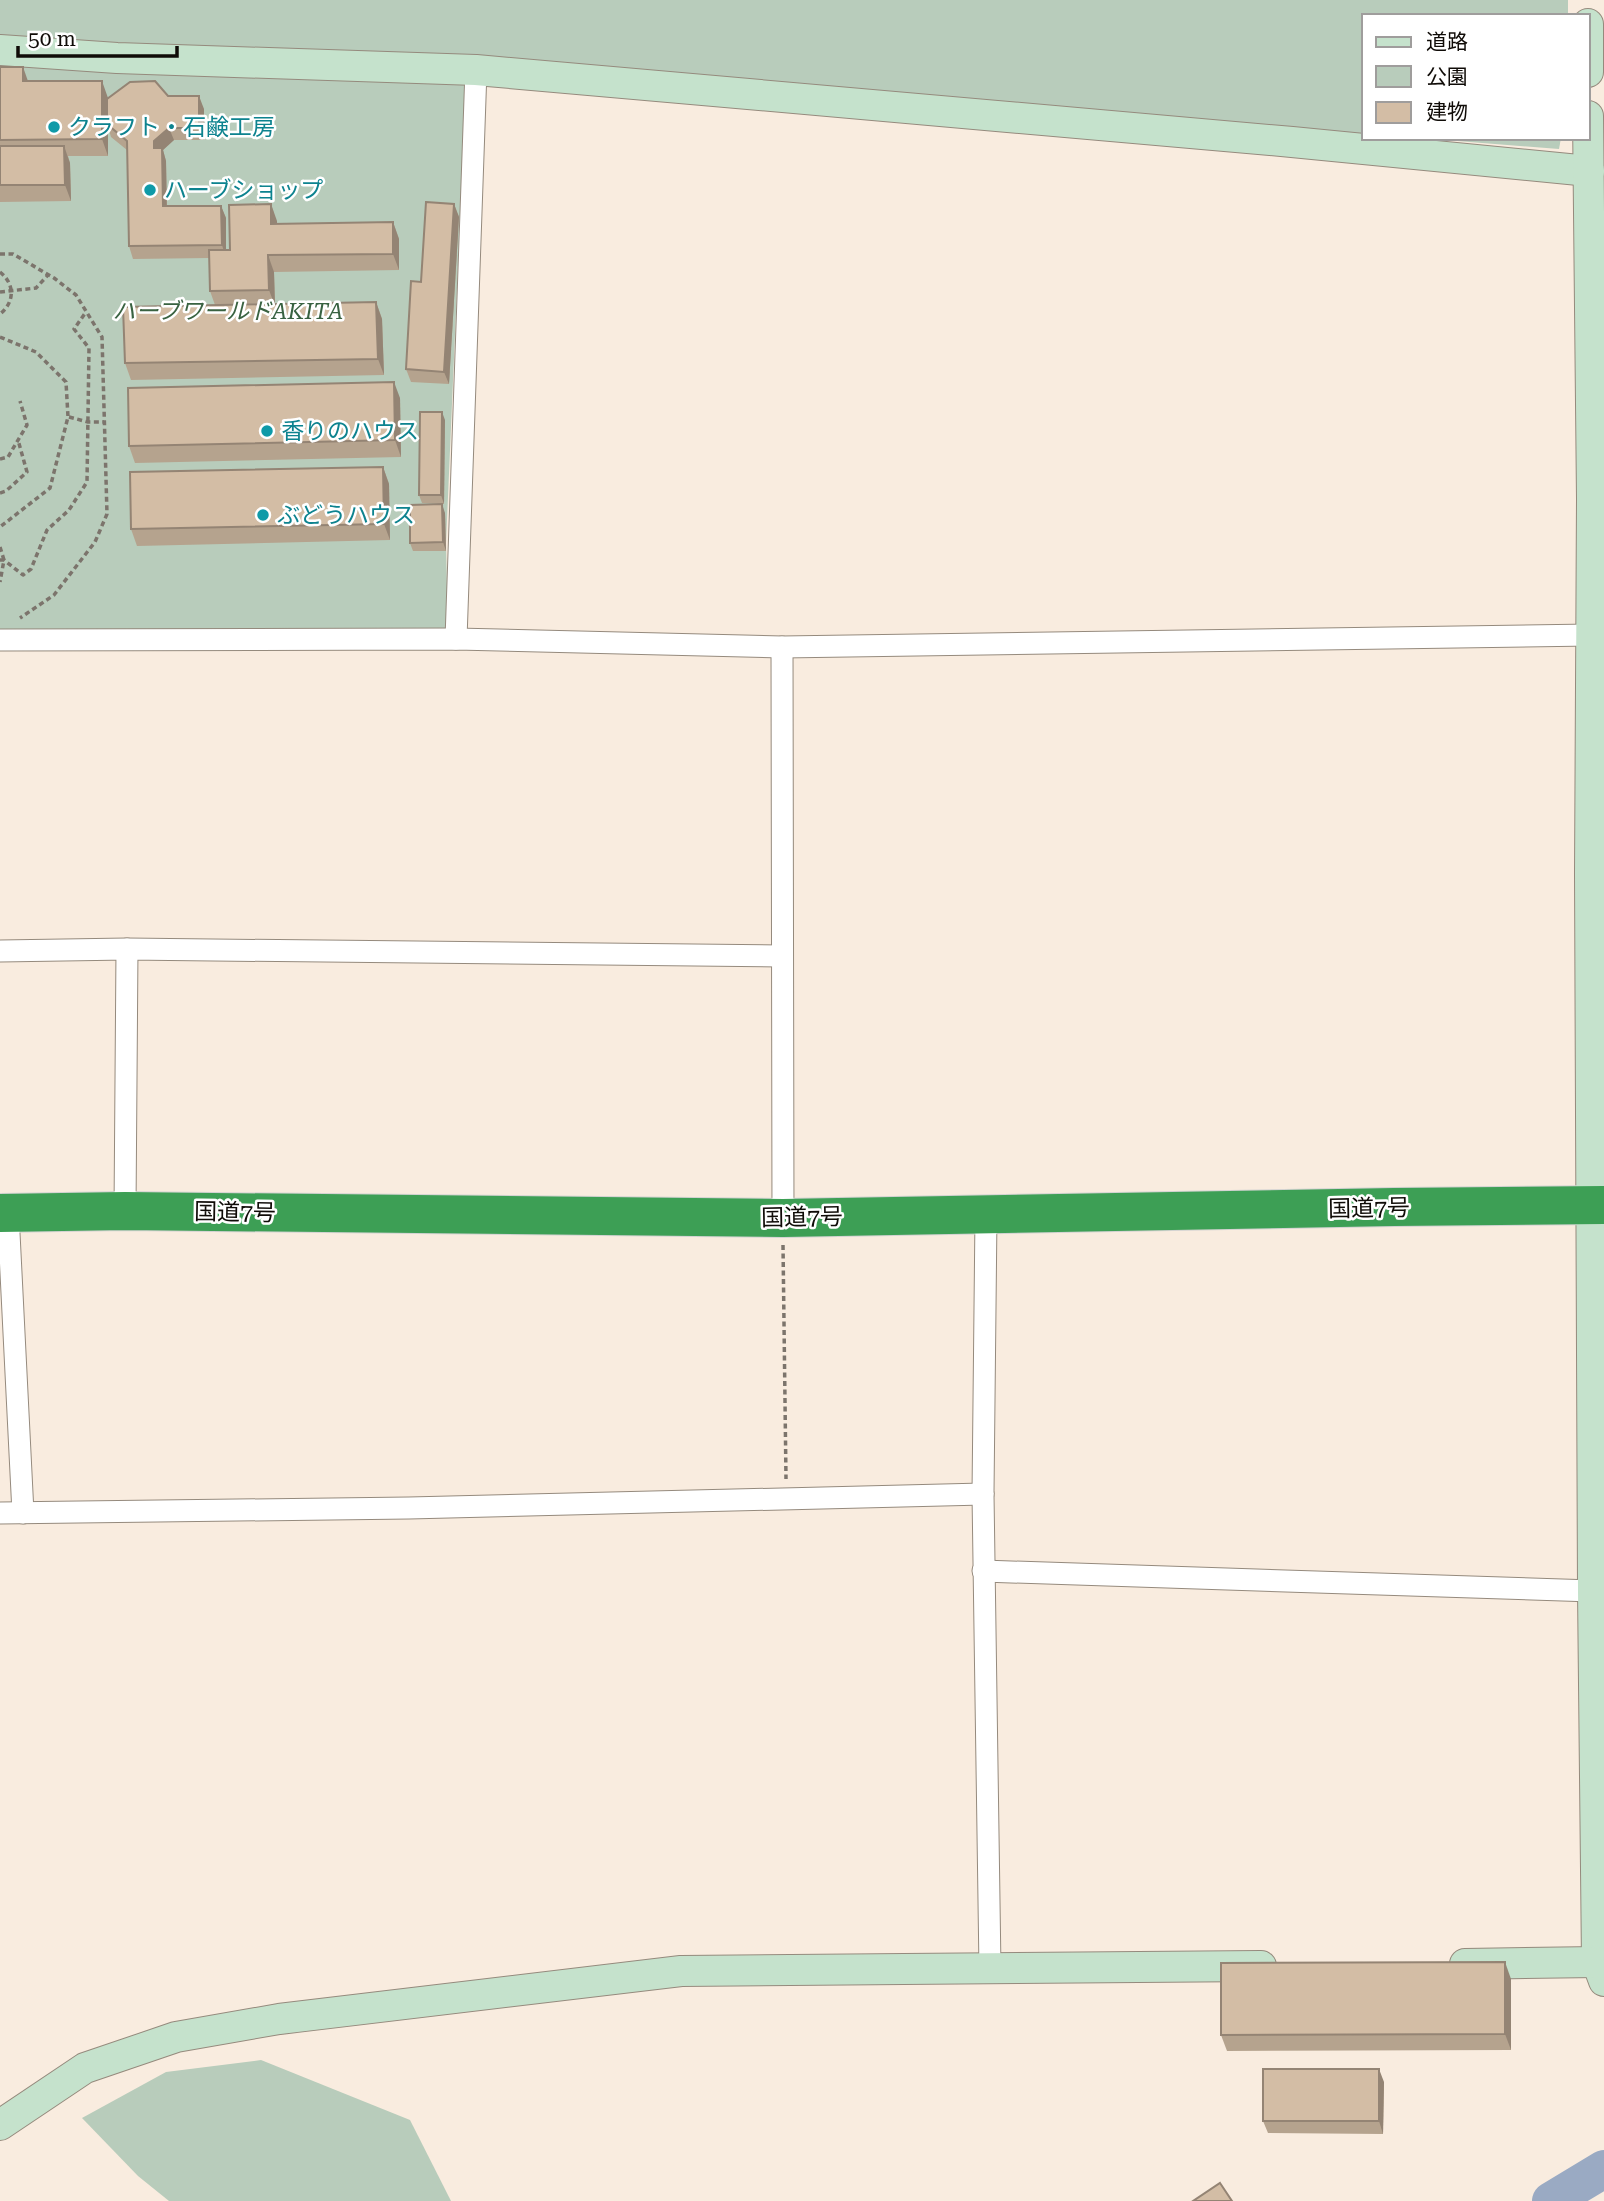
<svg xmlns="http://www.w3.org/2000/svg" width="1604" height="2201" viewBox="0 0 1604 2201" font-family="'Roboto Serif','Noto Sans JP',serif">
<rect width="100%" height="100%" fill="#f9ecdf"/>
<g fill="#b8ccbb">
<polygon points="0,0 1568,0 1568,16 1364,16 1364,134 0,39"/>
<polygon points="0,59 466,79 446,543 448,633 0,633"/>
<polygon points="1420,138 1561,138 1559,149"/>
<polygon points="261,2060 410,2120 451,2201 169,2201 138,2176 82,2118 166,2072"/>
</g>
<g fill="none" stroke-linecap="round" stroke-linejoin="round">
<polyline stroke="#9aaac3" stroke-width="38" points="1551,2201 1604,2169"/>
<g stroke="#958a7d" stroke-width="23">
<g id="street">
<polyline points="456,639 476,70"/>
<polyline points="0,640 456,639 782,647 1591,635"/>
<polyline points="782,647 783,1218"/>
<polyline points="0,951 127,949 781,956"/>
<polyline points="125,1211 127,949"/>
<polyline points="8,1213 23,1513"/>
<polyline points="986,1215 983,1494 990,1969"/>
<polyline points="0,1513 409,1508 983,1494"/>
<polyline points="983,1571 1593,1591"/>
</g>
</g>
<g stroke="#958a7d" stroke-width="32">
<g id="secondary">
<polyline points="1588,24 1588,72"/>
<polyline points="0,50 117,58 476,70 1292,142 1589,171"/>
<polyline points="1588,116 1592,499 1590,874 1593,1591 1597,1962 1604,1981"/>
<polyline points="1465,1964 1597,1962"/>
<polyline points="0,2125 85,2068 176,2037 279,2019 681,1971 1261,1966"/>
</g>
</g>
<g stroke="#d4d3d2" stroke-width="40">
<polyline id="highway" points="0,1213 125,1211 783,1218 1394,1207 1604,1205"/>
</g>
<g stroke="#7c746c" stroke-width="3.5" stroke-dasharray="5 3.5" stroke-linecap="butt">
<polyline points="0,254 13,254 54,278 76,295 102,337 107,514 95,542 54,595 20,618"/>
<path d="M0,272C15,284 15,302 0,314"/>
<polyline points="0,292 36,288 48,275"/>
<polyline points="0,337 36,352 66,382 68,417 50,488 0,527"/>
<polyline points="69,417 88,422 104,422"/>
<polyline points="0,459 8,457 27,425 20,401"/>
<polyline points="0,493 6,491 27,472 18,440"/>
<polyline points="0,547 4,560 0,582"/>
<polyline points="0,560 4,560 23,575 31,569 47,530 69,510 87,482 89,348 74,329 86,312"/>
<polyline points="783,1245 786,1479"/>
</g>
<use href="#street" stroke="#fff" stroke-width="21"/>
<use href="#secondary" stroke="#c5e2cc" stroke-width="30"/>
<use href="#highway" stroke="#3d9f55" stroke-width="38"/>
</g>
<g fill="#b5a38e">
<polygon points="0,67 28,81 108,98 168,96 204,109 204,140 174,140 163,150 166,161 167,206 221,206 226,218 226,250 230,250 271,204 277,224 393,222 399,239 399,270 274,272 275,304 376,302 382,319 384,375 131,380 125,363 215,305 210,291 209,258 133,259 129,246 127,150 111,137 108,127 108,156 68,156 70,163 71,201 0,202"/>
<polygon points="454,204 459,217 449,384 411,382 406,369 421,282"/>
<polygon points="400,398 401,457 135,463 129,446"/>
<polygon points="445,420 444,504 422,503 419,495"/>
<polygon points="383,467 389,484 390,540 137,546 131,529"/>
<polygon points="445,513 446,551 413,551 410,543"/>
<polygon points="1511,1979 1511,2050 1227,2051 1221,2035"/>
<polygon points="1384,2082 1383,2134 1268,2133 1263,2121"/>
</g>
<g fill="#948474">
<polygon points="23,67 29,84 23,81"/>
<polygon points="102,81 108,98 107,124 108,127 108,156 102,139"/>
<polygon points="199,96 204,109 204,140 199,128"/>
<polygon points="169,128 174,140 163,150 166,161 167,219 163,206 154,141"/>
<polygon points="64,146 70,163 71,201 65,185"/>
<polygon points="271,204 277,221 277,241 271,224"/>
<polygon points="454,204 459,217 449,384 444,372"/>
<polygon points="221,206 226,218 226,258 222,245"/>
<polygon points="393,222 399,239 399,270 393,254"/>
<polygon points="268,255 274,272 275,306 269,290"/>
<polygon points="376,302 382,319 384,375 378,359"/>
<polygon points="394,382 400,398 401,457 395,440"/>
<polygon points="442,412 445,420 444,504 441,495"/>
<polygon points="383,467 389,484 390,540 384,524"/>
<polygon points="442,504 445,513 446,551 443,542"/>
<polygon points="1505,1962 1511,1979 1511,2050 1505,2034"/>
<polygon points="1379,2069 1384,2082 1383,2134 1379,2121"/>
</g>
<g fill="#d3bda5" stroke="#948474" stroke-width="2">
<polygon points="0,67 23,67 23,81 102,81 102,139 0,140"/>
<polygon points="155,81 168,96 199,96 199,128 169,128 154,141 154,148 162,148 163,206 221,206 222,245 129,246 127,141 107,124 107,99 130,82"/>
<polygon points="0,146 64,146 65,185 0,185"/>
<polygon points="426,202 454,204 444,372 406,369 411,281 421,282"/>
<polygon points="271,204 271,224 393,222 393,254 268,255 269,290 210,291 209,250 230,250 229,205"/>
<polygon points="376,302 378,359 125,363 123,307"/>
<polygon points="394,382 395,440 129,446 128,388"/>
<polygon points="420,412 442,412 441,495 419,495"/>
<polygon points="383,467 384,524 131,529 130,472"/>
<polygon points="442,504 443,542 410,543 410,505"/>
<polygon points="1505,1962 1505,2034 1221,2035 1221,1963"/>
<rect x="1263" y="2069" width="116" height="52"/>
<polygon points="1220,2183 1232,2201 1193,2201"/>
</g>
<g fill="#0f9aa8" stroke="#fff" stroke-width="2.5">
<circle cx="54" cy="127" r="7"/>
<circle cx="150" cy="190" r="7"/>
<circle cx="267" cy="431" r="7"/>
<circle cx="263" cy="515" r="7"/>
</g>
<g text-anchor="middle" stroke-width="5" stroke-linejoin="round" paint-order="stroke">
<g font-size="23" fill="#0d838f" stroke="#fff" text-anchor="start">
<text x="68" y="135">クラフト・石鹸工房</text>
<text x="164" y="198">ハーブショップ</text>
<text x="281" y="439">香りのハウス</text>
<text x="277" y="523">ぶどうハウス</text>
</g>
<g font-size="23" font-style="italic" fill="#396241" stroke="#fff">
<text x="228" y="319">ハーブワールドAKITA</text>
</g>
<g font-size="23" fill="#0f0b07" stroke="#fff">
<text transform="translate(1369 1208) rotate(-1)" y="8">国道7号</text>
<text transform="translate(235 1212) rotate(1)" y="8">国道7号</text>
<text transform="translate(802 1217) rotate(-1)" y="8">国道7号</text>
</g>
</g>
<rect x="1362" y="14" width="228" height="126" fill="#ffffff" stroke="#9f9d9c" stroke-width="2"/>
<rect x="1376" y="37" width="35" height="10" fill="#c5e2cc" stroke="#9f9d9c" stroke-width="2"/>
<text x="1426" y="49" font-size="21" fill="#0f0b07">道路</text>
<rect x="1376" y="66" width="35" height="21" fill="#b8ccbb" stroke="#9f9d9c" stroke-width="2"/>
<text x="1426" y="84" font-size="21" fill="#0f0b07">公園</text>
<rect x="1376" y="102" width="35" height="21" fill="#d3bda5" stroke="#9f9d9c" stroke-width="2"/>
<text x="1426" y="119" font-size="21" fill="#0f0b07">建物</text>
<path d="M18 46v10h159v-10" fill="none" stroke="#0f0b07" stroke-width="3.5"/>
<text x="28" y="46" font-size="21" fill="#0f0b07" stroke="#ffffff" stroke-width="5" paint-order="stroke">50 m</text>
</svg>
